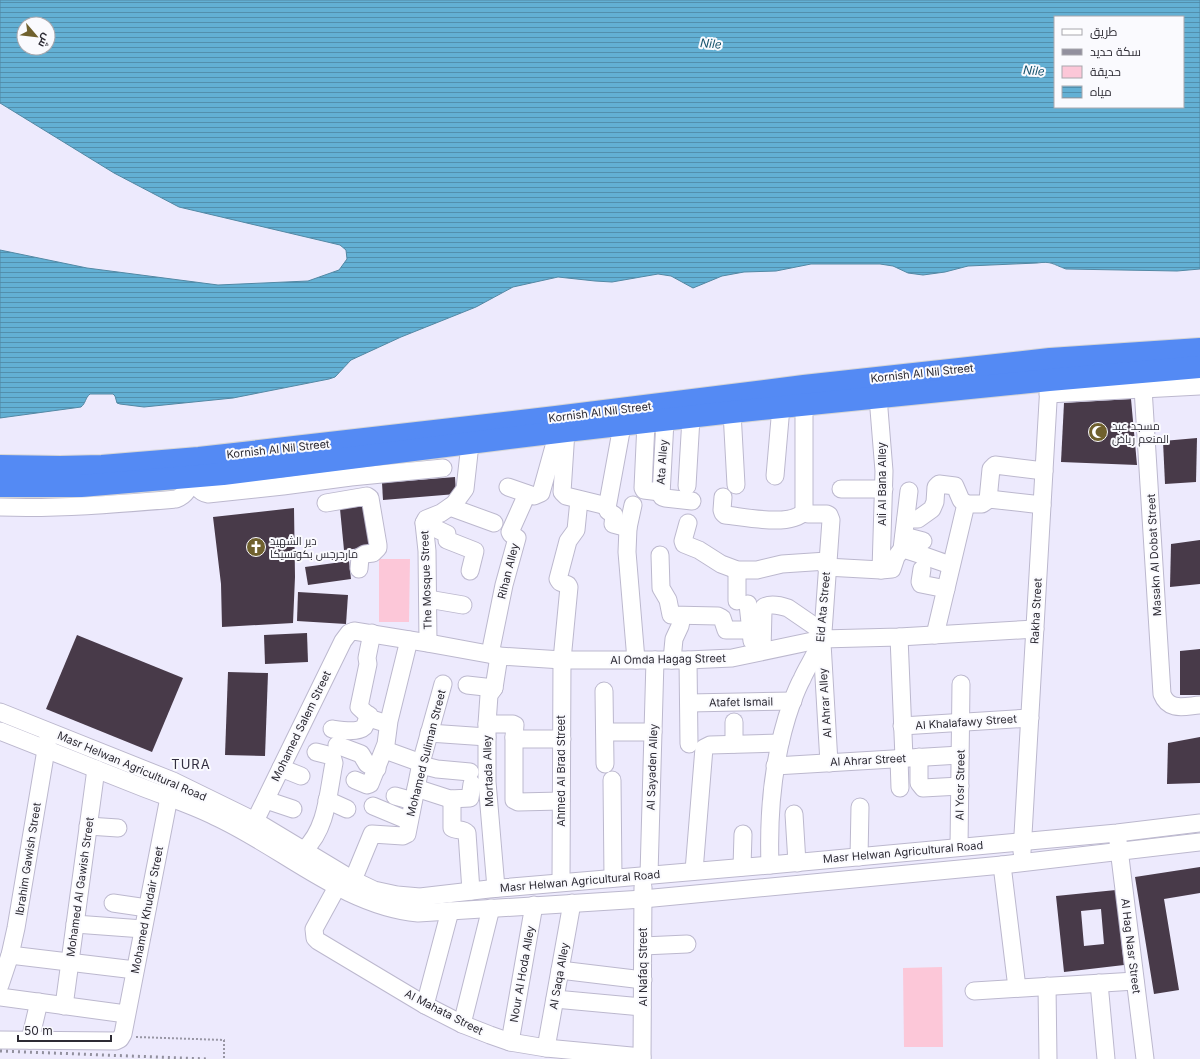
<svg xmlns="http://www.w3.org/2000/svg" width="1200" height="1059" viewBox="0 0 1200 1059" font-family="Inter,Cairo,sans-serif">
<defs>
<pattern id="water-rules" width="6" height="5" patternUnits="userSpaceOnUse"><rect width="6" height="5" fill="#63b0d4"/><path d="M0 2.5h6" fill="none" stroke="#528fad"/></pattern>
</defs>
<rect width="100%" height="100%" fill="#edeafd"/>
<g fill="#fcc7d8">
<polygon points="379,559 410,559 409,622 379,622"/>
<polygon points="942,967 943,1047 904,1047 903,968"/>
</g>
<path fill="url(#water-rules)" stroke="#5388a4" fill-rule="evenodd" d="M0,0H1200V269L1177,271L1066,269C1052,264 1052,261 1037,263L968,266L945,272L923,275L908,273L893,266L880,264H811L776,271L744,272L722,276L693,288L671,276L658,274L612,282L595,281L558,277L513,287L476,307L401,337L351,360L335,377L329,379L233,398L144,407L120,404L117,403L115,396L113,394H90C85,398 86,403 81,407L0,418V250L87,268L218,285L308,281L339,270L347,259L346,250L340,245L179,207L114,173L0,103ZM1055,17H1183V107H1055ZM24,24H48V48H24Z"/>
<g fill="#483a49" fill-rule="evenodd">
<polygon points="1131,399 1137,465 1061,462 1064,403"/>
<polygon points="1197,438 1196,482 1165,484 1163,441"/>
<polygon points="455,477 456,494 383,500 382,483"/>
<polygon points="366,506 370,547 344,550 340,509"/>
<polygon points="294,508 295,577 293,623 222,627 221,584 213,517"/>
<polygon points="1200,540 1200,584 1170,587 1171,544"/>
<polygon points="349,561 351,579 308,585 305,567"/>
<polygon points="298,592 348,595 346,624 297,621"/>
<polygon points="307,633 308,662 265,664 264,635"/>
<polygon points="77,635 183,678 152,752 46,709"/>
<polygon points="1200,649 1200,695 1180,695 1180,651"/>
<polygon points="228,672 268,673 265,756 225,755"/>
<polygon points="1200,737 1200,783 1167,784 1168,743"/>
<polygon points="1200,867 1200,893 1164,899 1179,990 1154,994 1135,877"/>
<path d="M1116,890L1124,965L1064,972L1056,896ZM1101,909L1104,944L1084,946L1081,911Z"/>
</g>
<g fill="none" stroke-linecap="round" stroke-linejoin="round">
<g stroke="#bcb8ce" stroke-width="19">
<g id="minor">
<path d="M1142,372L1162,694C1169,712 1185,706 1200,705"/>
<polyline points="1048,394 1200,386"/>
<polyline points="878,397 884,471 881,570"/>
<polyline points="732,412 736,485"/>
<polyline points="665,421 661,495 662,497 665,498 692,501"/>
<polyline points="646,423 643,488 644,490 660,492"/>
<polyline points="622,426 607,508 608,511 614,515 613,524 628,528"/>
<polyline points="566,431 562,492 566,496 607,506"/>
<polyline points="775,476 781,407"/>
<path d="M195,477C195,486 199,492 208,494L283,486L351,477L443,468"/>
<polyline points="687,486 691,418"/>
<polyline points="508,487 534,496 541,493 558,432"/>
<polyline points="841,489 884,489"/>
<path d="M723,497L722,510L723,513L725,515C745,517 790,527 804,512"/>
<polyline points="989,499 1042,505"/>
<polyline points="326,503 367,496 370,498 378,545 378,548 373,553 365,554 360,557 359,569"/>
<polyline points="633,505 628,528 627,552 636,660"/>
<path d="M0,507C59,509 117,504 176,499C187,495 190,488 190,477"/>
<polyline points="450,507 494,523"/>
<polyline points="906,519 918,519 932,509 935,502 936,487 939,484 955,486 961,500 966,504"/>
<polyline points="424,523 447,534 447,540 475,551 470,571"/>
<polyline points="688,523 683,541 684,544 699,550 721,564 737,570 757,570 782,564 827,561"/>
<polyline points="904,536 923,541"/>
<path d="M902,549C919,553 934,560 951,565"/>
<polyline points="660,555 661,588 668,600 671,615 718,616 722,618 726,630 751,630"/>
<polyline points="826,567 881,570 892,569 896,557 902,549 909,491"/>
<polyline points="922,569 920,582 921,584 946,589"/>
<polyline points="737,570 737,601"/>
<polyline points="428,599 463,605"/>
<polyline points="748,604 752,641"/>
<polyline points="372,633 367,658 368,664 359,707 372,719 388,724"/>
<polyline points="935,635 966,504 982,504 988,500 991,469 995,465 1044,471"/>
<polyline points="899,637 904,758"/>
<polyline points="428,643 427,551 424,523 426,519 441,513 454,504 465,489 470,444"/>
<polyline points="822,643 829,763"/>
<path d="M762,651L763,610L764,607C771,603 782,606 788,608L823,632"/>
<polyline points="490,654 504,585 517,538 511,534 510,532 527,494"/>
<polyline points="672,660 674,639 680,626 682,616"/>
<polyline points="688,660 689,744"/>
<polyline points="467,685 494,688"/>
<polyline points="604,691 605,764"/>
<polyline points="689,703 793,701"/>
<polyline points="0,712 173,781 255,821 353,880 374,890 397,895 420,897 489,889 770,865 1117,833 1200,823"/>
<polyline points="487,724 513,724 515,725 514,737 517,739 562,739"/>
<polyline points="902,726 1030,718"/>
<path d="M332,729C339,730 358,733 364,727C366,724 367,719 369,715"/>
<path d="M0,731C48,750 96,769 144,788C167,797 192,805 214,816C281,846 343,906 418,913L643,899L1002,865L1200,842"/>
<polyline points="605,732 653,732"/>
<polyline points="429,733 487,737"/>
<polyline points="514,737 514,800 518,802 561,801"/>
<polyline points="734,744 734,722"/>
<polyline points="337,745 361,754 367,764 377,769"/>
<polyline points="385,750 421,763"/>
<polyline points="919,757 919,783 923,788 960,786"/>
<polyline points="899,758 900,788"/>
<polyline points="421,765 437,769 470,772"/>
<polyline points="775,766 960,755"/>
<polyline points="281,768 301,776"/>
<polyline points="355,780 367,785 370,784 386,744 389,721 409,640"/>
<polyline points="612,780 613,878"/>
<polyline points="416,788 450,799 470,798 472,784"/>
<polyline points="395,796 413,801"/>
<path d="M452,799V828C456,831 463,828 467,833L471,891"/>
<polyline points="266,800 293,809"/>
<polyline points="327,800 347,809"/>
<polyline points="373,806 409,821"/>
<polyline points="794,814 797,863"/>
<polyline points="255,821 343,641 349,633 354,631 428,643 499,656 562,660 688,660 732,658 822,639 899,637 1035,629"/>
<polyline points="88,826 118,828"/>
<polyline points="1118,841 1145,1059"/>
<polyline points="959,847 961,684"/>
<path d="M304,850C327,829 328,793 334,763L332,756L316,752"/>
<polyline points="1022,852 1050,367"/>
<polyline points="859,857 860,807"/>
<path d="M770,865C768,809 773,755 792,702C795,694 798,686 802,679C809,663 820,650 823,632L831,520L829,515L827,514H808L804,512V393"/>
<polyline points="1002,865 1017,988"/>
<polyline points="742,867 743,834"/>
<polyline points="694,871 704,748 710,745 780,743"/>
<polyline points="649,875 655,660"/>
<polyline points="353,880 372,834 403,836 407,834 421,763 443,684"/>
<polyline points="561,882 562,660 569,587 568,585 560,582 558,579 568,541 576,530 579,500"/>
<polyline points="337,887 314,929 315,938 318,941 425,1005 462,1024 490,1035 510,1042 546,1048 642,1057"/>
<polyline points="496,888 487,782 487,724 489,695 494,688 499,656"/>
<polyline points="113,903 147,908"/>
<polyline points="75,924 143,929"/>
<polyline points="643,946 687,944"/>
<polyline points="10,955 135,970"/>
<polyline points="560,970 643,980"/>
<polyline points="1099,983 1106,1059"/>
<polyline points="0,985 10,955 16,928 48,738"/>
<polyline points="1047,986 1048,1059"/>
<polyline points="974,991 1135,981"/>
<polyline points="0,997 126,1014"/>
<polyline points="555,999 642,1007"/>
<polyline points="425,1005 450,911"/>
<polyline points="64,1006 96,769"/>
<polyline points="462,1024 491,908"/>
<polyline points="0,1040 116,1041 120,1039 123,1034 171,787"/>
<polyline points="30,1040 39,1002"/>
<polyline points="510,1042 534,905"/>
<polyline points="546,1048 572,903"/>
<polyline points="642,1059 643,887"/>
</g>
</g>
<g stroke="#d5d5d6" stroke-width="24">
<g id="highway">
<polyline points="0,466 60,467 102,466 199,458 556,417 804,386 1050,359 1200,349"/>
<polyline points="0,486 81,486 223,474 566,431 732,412 1049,380 1200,367"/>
</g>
</g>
<polyline stroke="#9896a4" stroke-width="2" stroke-dasharray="2 2" stroke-linecap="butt" points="136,1037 224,1040 224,1059"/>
<use href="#minor" stroke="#fff" stroke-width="17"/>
<use href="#highway" stroke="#548af4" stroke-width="22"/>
<polyline stroke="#92909e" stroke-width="3" stroke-dasharray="2 4" stroke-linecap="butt" points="0,1051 208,1059"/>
</g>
<defs>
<g id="mosque-disc" transform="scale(1)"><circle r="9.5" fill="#70612e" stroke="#fafafe"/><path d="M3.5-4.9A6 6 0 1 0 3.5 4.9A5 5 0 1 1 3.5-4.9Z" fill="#fff"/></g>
<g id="church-disc" transform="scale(1)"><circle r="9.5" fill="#70612e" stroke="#fafafe"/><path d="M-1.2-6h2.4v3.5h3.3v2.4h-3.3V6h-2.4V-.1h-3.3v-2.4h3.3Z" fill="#fff"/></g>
</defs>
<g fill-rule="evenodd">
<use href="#mosque-disc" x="1098" y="432"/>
<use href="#church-disc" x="256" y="547"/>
</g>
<g text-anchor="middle" stroke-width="4" stroke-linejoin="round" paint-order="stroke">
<g font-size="11" fill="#2d2b34" stroke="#fafafe">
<text transform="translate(922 373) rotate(-6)" y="4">Kornish Al Nil Street</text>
<text transform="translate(600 412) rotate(-7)" y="4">Kornish Al Nil Street</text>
<text transform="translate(278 449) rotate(-6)" y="4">Kornish Al Nil Street</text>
<text transform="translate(662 462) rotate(-86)" y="4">Ata Alley</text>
<text transform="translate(882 484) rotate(-90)" y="4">Ali Al Bana Alley</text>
<text transform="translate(1154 555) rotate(-93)" y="4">Masakn Al Dobat Street</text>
<text transform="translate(508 571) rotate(-76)" y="4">Rihan Alley</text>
<text transform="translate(426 580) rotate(-92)" y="4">The Mosque Street</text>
<text transform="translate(823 607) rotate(-85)" y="4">Eid Ata Street</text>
<text transform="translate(1036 611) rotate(-87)" y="4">Rakha Street</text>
<text transform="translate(668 659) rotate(-1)" y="4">Al Omda Hagag Street</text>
<text transform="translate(741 702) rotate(-1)" y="4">Atafet Ismail</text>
<text transform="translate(825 703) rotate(-94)" y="4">Al Ahrar Alley</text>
<text transform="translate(966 722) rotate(-4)" y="4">Al Khalafawy Street</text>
<text transform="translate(301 726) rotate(-64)" y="4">Mohamed Salem Street</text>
<text transform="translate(426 753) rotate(-76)" y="4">Mohamed Suliman Street</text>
<text transform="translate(868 760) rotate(-3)" y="4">Al Ahrar Street</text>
<text transform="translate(132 766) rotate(23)" y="4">Masr Helwan Agricultural Road</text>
<text transform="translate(652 767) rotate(-88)" y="4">Al Sayaden Alley</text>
<text transform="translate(488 771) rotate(-92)" y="4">Mortada Alley</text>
<text transform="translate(561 771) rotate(-90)" y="4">Ahmed Al Brad Street</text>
<text transform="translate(960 785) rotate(-89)" y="4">Al Yosr Street</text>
<text transform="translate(903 852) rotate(-5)" y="4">Masr Helwan Agricultural Road</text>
<text transform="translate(28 859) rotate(-81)" y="4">Ibrahim Gawish Street</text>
<text transform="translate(580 881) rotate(-5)" y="4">Masr Helwan Agricultural Road</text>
<text transform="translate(80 887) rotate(-82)" y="4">Mohamed Al Gawish Street</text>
<text transform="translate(147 910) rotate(-79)" y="4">Mohamed Khudair Street</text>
<text transform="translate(1131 946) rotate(83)" y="4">Al Hag Nasr Street</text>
<text transform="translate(643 967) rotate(-90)" y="4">Al Nafaq Street</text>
<text transform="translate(522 974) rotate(-80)" y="4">Nour Al Hoda Alley</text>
<text transform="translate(559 976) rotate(-80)" y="4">Al Saqa Alley</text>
<text transform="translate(444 1012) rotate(27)" y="4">Al Mahata Street</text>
</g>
<g font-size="11" fill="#2d2b34" stroke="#fafafe" text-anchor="start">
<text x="1112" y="430">مسجد عبد<tspan x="1112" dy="13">المنعم رياض</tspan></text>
<text x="270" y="545">دير الشهيد<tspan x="270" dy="13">مارجرجس بكوتسيكا</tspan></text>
</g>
<g font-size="12" font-style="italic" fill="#16536d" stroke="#fafafe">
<text transform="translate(711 44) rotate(5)" y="4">Nile</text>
<text transform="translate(1034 71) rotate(5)" y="4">Nile</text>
</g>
<g font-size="13" letter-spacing="1" fill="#322e40" stroke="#fafafe">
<text x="191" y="769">TURA</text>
</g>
</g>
<rect x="1054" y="16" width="130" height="92" fill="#fafafe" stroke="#a8a7ad"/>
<rect x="1062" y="29" width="20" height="6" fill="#ffffff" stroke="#a8a7ad"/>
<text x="1090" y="36" font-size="12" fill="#2d2b34">طريق</text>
<rect x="1062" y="49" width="20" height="6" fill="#92909e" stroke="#a8a7ad"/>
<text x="1090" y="56" font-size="12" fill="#2d2b34">سكة حديد</text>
<rect x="1062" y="66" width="20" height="12" fill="#fcc7d8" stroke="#a8a7ad"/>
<text x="1090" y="76" font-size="12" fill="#2d2b34">حديقة</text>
<rect x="1062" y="86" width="20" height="12" fill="url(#water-rules)" stroke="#a8a7ad"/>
<text x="1090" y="96" font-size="12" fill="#2d2b34">مياه</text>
<g transform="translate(36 36) rotate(118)"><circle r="19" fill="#fafafe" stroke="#a8a7ad"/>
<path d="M0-3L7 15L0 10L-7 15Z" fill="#70612e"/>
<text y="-6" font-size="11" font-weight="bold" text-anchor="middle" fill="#2d2b34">ش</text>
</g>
<path d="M18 1035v6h93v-6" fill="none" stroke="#2d2b34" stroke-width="2"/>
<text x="24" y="1035" font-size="12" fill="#2d2b34" stroke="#fafafe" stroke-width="3" paint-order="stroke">50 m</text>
</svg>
